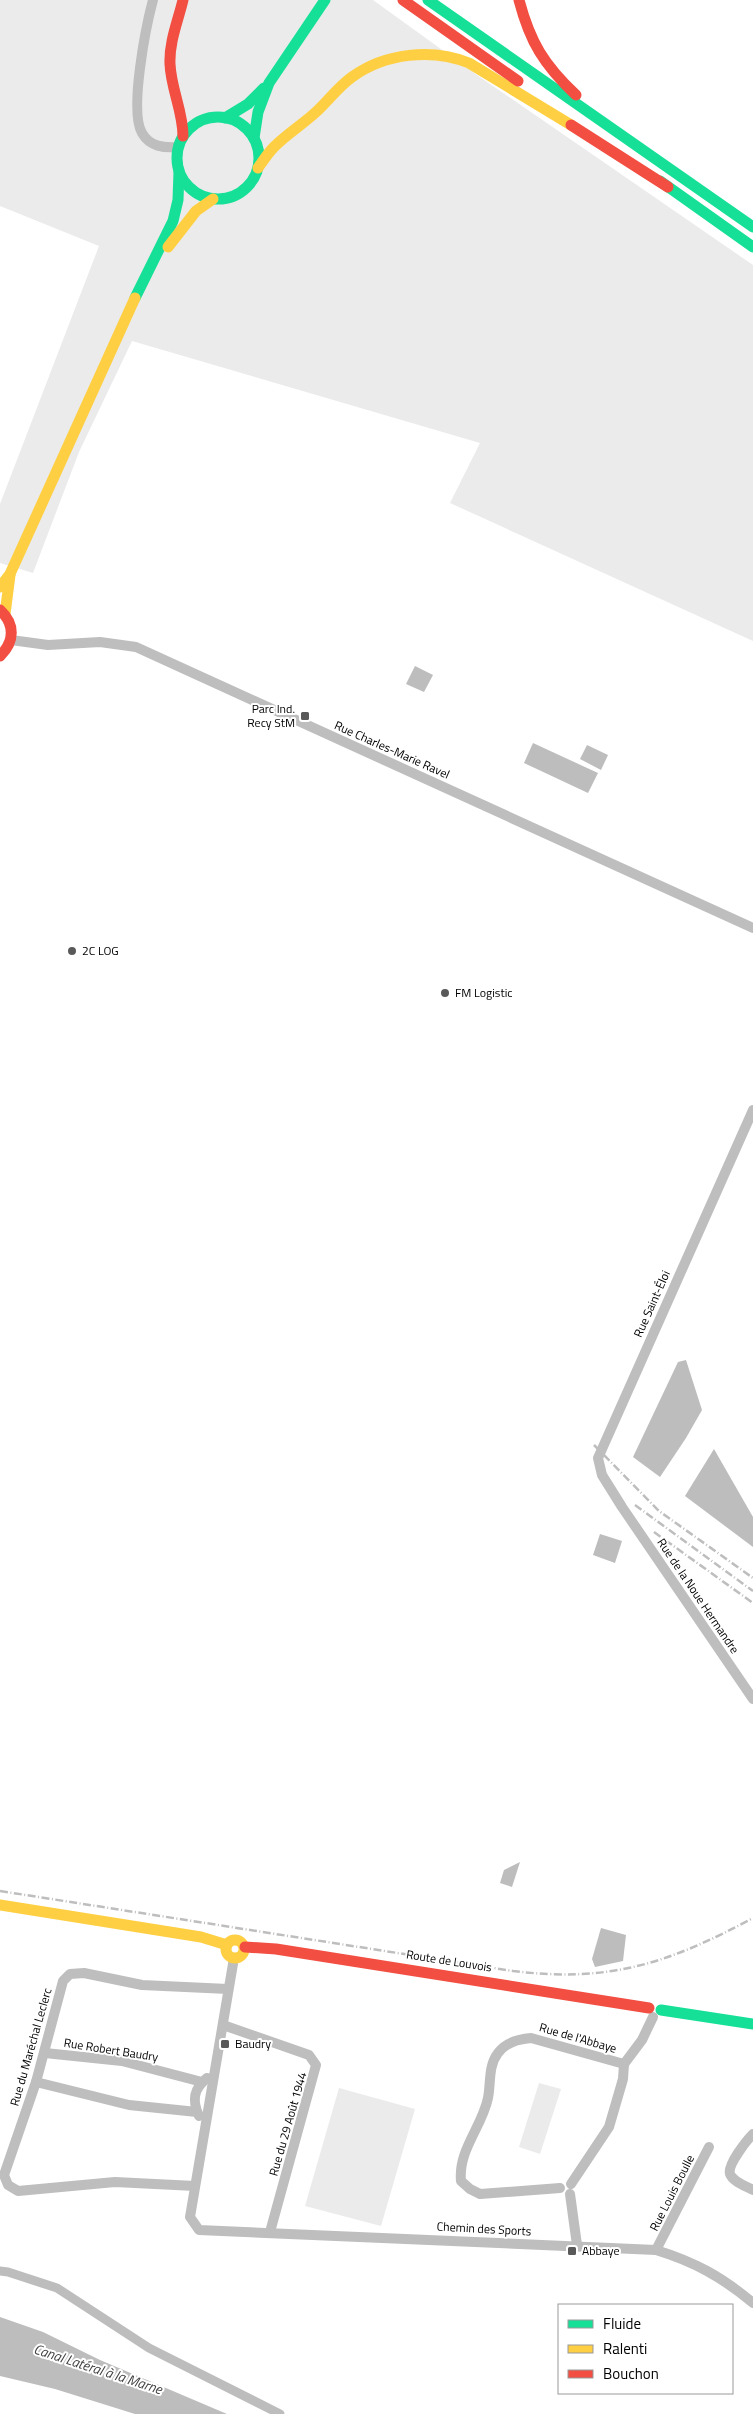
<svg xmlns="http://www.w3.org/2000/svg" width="753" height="2414" viewBox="0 0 753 2414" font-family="'Titillium Web',sans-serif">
<rect width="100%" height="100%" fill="#fff"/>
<g fill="#ebebeb">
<polygon points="0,0 373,0 477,75 753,265 753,641 450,503 480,443 132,341 79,452 33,573 0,563 0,504 99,246 0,206"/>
<polygon points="539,2083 561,2089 540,2154 519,2147"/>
<polygon points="339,2088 415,2109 381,2226 305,2206"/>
</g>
<g fill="#bdbdbd">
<polygon points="415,666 433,675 424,692 406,684"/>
<polygon points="533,743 598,773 588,793 524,763"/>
<polygon points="587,745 608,755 601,770 580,759"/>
<polygon points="686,1360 702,1410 686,1438 660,1477 633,1457 678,1362"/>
<polygon points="714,1449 753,1517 753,1547 685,1496"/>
<polygon points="600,1534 622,1541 615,1563 593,1555"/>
<polygon points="520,1862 512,1887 500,1883 504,1870"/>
<polygon points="601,1928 626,1935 623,1961 595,1967 592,1959"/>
<polygon points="0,2317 43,2332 100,2360 227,2414 135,2414 55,2389 0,2376"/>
</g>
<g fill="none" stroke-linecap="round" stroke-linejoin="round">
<polyline stroke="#bdbdbd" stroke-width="9" points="0,2271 8,2272 57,2288 149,2348 280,2414"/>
<g stroke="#bebebe" stroke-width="10">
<path d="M153,0C146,26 129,111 142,133C150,147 164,148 178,147"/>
<polyline points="11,640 48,645 100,642 136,647 753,928"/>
<polyline points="753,1110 598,1458 602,1475 622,1507 753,1699"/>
<path d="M234,1958L190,2217L199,2230L656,2250C695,2262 722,2277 753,2303"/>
<polyline points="223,2025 309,2055 316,2065 270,2232"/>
<polyline points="45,2053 122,2061 202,2082"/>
<polyline points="624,2064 642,2040 653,2017"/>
<polyline points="36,2082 129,2105 197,2112"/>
<path d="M199,2116C192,2101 193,2089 207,2078"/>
<path d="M753,2134C747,2140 727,2165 730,2174C733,2182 746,2186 753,2190"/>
<polyline points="195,2186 115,2182 18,2191 8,2185 4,2175 36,2082 63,1981 70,1974 84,1973 142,1985 228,1989"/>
<path d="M560,2188L480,2194L470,2189L461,2181C458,2150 482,2127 488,2098C491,2083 488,2066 498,2053C506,2042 518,2039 531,2038L624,2064L623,2079L609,2127L571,2184"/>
<polyline points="570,2194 577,2245"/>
<polyline points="656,2250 709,2147"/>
</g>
<g stroke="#16e098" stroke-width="11">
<polyline points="428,0 753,227"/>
<circle cx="218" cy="158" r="41"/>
<polyline points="225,118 248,104 264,88"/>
<polyline points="254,138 258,112 269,83 325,0"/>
<polyline points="660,181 753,247"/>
<polyline points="135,298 173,221 178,200 179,172"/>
<polyline points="661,2010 753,2024"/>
</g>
<g stroke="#ffcf43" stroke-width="11">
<path d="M258,168C263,161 268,153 274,147C287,134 303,124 316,112C328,101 338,87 352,77C385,53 432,48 469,63L571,125"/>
<polyline points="168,247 196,211 213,199"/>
<polyline points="0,587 10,574 135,298"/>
<polyline points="5,614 10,575"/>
<polyline points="0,1905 201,1937 227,1945"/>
<circle cx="235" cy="1949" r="9"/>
</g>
<g stroke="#f24e42" stroke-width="11">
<path d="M183,0C178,21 169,42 170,64C171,89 183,111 183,136"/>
<polyline points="403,0 518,81"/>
<path d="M519,0C530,42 544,65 576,95"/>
<polyline points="571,125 668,187"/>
<path d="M0,610C15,624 15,641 0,656"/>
<polyline points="245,1947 276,1949 649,2008"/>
</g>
<g stroke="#bebebe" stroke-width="2.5" stroke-dasharray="8 2.5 1 2.5" stroke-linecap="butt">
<polyline points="594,1445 659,1511 753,1578"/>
<polyline points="635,1505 753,1591"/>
<polyline points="654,1532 753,1603"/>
<path d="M0,1891L513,1971C610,1983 669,1963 753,1918"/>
</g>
</g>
<g fill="#595959" stroke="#fff" stroke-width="2">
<rect x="300" y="711" width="10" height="10" rx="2.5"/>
<circle cx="72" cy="951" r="5"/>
<circle cx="445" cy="993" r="5"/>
<rect x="220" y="2039" width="10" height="10" rx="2.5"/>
<rect x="567" y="2246" width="10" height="10" rx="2.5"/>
</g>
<g text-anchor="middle" stroke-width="4" stroke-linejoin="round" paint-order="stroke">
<g font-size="12" fill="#000" stroke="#fff" text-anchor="start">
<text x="295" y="713" text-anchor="end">Parc Ind.<tspan x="295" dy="14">Recy StM</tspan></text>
<text x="82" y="955">2C LOG</text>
<text x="455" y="997">FM Logistic</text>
<text x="235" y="2048">Baudry</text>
<text x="582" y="2255">Abbaye</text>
</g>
<g font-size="12" fill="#000" stroke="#fff">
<text transform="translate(392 750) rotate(24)" y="4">Rue Charles-Marie Ravel</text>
<text transform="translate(652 1304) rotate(-66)" y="4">Rue Saint-Éloi</text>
<text transform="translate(698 1596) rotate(56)" y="4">Rue de la Noue Hermandre</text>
<text transform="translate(449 1961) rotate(9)" y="4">Route de Louvois</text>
<text transform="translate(578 2038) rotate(16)" y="4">Rue de l'Abbaye</text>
<text transform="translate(31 2047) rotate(-74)" y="4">Rue du Maréchal Leclerc</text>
<text transform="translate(111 2050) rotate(9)" y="4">Rue Robert Baudry</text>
<text transform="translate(288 2124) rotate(-74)" y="4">Rue du 29 Août 1944</text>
<text transform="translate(672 2193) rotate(-63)" y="4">Rue Louis Boulle</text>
<text transform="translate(484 2229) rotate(3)" y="4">Chemin des Sports</text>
</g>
<g font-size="14" font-style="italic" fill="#424242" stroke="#fff">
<text transform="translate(98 2369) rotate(18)" y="5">Canal Latéral à la Marne</text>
</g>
</g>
<rect x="558" y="2304" width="175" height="90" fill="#ffffff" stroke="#999999"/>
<rect x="568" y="2320" width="25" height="8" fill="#16e098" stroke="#999999"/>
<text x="603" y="2329" font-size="15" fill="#000000">Fluide</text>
<rect x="568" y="2345" width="25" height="8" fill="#ffcf43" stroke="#999999"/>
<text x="603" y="2354" font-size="15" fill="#000000">Ralenti</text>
<rect x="568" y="2370" width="25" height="8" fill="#f24e42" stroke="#999999"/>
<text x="603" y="2379" font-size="15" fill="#000000">Bouchon</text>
</svg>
